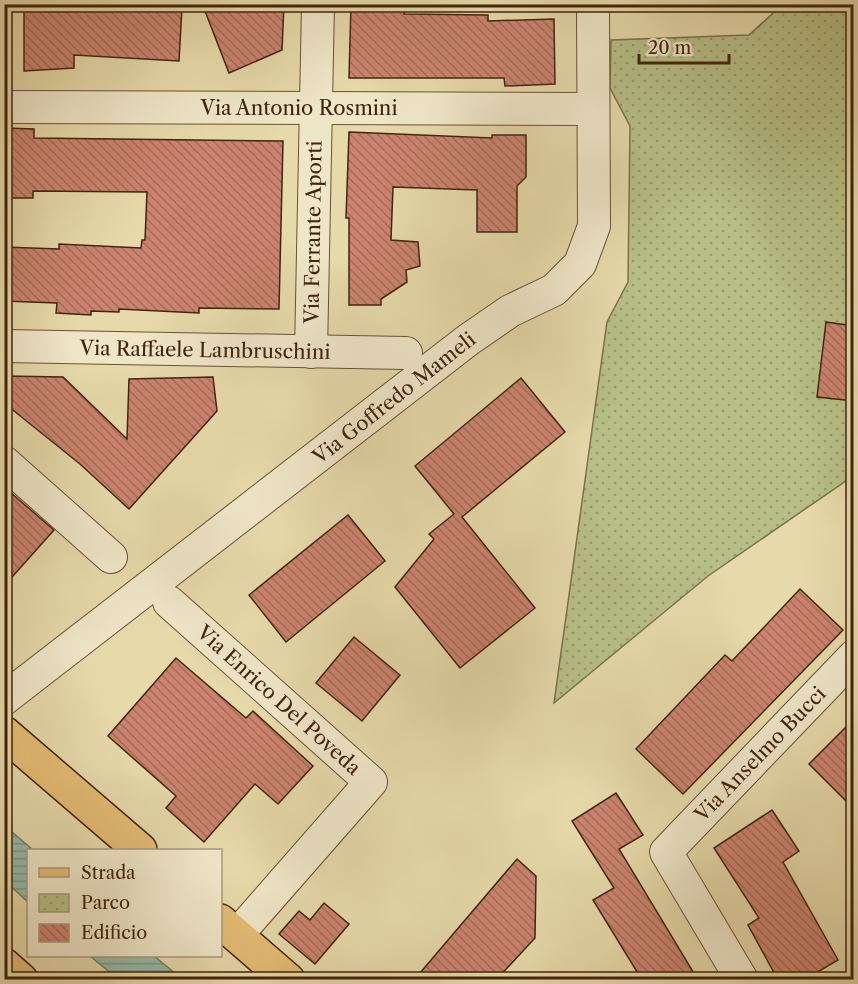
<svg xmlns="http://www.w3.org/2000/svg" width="858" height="984" viewBox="0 0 858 984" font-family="'Libre Caslon Text',serif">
<defs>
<pattern id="park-dots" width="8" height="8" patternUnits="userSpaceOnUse" patternTransform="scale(1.5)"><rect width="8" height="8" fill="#b7bf87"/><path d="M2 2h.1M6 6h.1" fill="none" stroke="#969b6d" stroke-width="1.8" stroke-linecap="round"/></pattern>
<pattern id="water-rules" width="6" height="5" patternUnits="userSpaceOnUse" patternTransform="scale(1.5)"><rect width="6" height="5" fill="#96baaa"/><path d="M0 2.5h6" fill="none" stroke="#7c9789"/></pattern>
<pattern id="building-back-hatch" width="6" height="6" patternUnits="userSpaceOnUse" patternTransform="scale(1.5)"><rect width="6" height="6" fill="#cb836f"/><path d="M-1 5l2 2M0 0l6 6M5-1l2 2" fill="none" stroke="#a66b5a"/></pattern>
</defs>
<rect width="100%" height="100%" fill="#e6d9aa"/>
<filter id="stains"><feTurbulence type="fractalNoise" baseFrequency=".00333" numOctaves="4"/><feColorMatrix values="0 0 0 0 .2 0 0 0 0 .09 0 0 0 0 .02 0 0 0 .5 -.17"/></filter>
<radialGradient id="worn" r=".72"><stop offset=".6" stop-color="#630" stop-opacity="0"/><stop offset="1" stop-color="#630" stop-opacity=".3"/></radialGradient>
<polygon fill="url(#park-dots)" stroke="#7c724a" stroke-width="1.5" points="782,5 853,5 853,476 708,576 554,703 607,322 628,282 630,126 610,88 611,40 749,35"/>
<g fill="url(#water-rules)" stroke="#747e6b" stroke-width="1.5">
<polygon points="5,826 33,850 28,850 28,902 5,881"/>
<polygon points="90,956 154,956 182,979 118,979"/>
</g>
<g fill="url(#building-back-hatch)" stroke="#41250d" stroke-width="1.5">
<polygon points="116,4 182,7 179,61 74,55 74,68 24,71 24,7 116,7"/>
<polygon points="222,4 284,4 282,50 229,73 205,11"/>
<polygon points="351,4 405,4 404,14 488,15 488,21 554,19 555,84 505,86 504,78 349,78"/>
<polygon points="4,128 34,129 34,138 283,141 279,309 199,308 199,313 119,309 119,312 91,311 91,315 56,313 57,303 4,301 4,247 59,249 59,244 141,248 142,240 145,240 147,192 33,191 33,198 4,198"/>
<polygon points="349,132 492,138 492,135 526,135 526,177 517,186 517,232 477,232 477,190 393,187 391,240 418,242 420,266 406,270 407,282 381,299 381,305 349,305 349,218 346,218"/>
<polygon points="826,322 854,326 854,401 817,397"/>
<polygon points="4,376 63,377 127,439 129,379 213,377 217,411 129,509 80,464 4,403"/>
<polygon points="521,378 565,432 462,517 535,608 460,668 395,587 434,539 429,534 454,514 415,466"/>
<polygon points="4,487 54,530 4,586"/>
<polygon points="348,515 385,561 286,642 249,595"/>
<polygon points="800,589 843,630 683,794 636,749 725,655 732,661"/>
<polygon points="354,637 400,675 362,721 316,683"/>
<polygon points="176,658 246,718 253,711 313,766 278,804 255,784 204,842 166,808 176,796 108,736"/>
<polygon points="854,719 854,809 809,764"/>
<polygon points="616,793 643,835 619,849 698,980 642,980 593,900 614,888 572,821"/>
<polygon points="772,810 799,851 783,862 838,960 804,980 778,980 748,925 759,918 714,848"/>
<polygon points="517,859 536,876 535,938 496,980 414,980"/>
<polygon points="324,903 349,924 315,964 279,934 299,911 310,920"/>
</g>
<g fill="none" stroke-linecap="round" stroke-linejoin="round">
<g stroke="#6a5234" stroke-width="34">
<g id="minor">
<polyline points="4,107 593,109"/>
<polyline points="4,346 406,353"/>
<polyline points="311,352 318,4"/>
<polyline points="4,462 111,557"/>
<polyline points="169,602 371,782 237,935"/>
<polyline points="4,699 468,340 510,311 554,290 580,264 594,226 593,4"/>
<polyline points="742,980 666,852 854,656"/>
</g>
</g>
<g stroke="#41250d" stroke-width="36">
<g id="primary">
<polyline points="4,733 140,850"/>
<polyline points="220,921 288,980"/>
<polyline points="4,965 21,980"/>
</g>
</g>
<use href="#minor" stroke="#efe6c8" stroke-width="32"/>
<use href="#primary" stroke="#e3bc75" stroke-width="33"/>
</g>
<g text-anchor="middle" stroke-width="6" stroke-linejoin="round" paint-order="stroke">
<g font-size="20" fill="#41250d" stroke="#efe6c8">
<text x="299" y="115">Via Antonio Rosmini</text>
<text transform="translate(313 232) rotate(-89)" y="7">Via Ferrante Aporti</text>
<text transform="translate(205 350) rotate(1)" y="7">Via Raffaele Lambruschini</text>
<text transform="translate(394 398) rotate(-38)" y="7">Via Goffredo Mameli</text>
<text transform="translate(279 700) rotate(42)" y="7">Via Enrico Del Poveda</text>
<text transform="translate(760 754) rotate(-46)" y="7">Via Anselmo Bucci</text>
</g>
</g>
<rect width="858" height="984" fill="none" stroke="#e6d9aa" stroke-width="24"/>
<rect x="6" y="6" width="846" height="972" fill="none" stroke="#41250d" stroke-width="3"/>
<rect x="12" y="12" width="834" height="960" fill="none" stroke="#41250d" stroke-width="1.5"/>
<rect x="27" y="849" width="195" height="108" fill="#efe6c8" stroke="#a9997d" stroke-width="1.5"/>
<rect x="39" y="868" width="30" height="9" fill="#e3bc75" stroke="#a9997d" stroke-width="1.5"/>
<text x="81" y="879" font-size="18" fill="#41250d">Strada</text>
<rect x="39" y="894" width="30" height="18" fill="url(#park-dots)" stroke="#a9997d" stroke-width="1.5"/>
<text x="81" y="909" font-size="18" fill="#41250d">Parco</text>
<rect x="39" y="924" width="30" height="18" fill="url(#building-back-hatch)" stroke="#a9997d" stroke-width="1.5"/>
<text x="81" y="939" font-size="18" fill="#41250d">Edificio</text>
<path d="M639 54v9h90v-9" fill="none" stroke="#41250d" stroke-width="3"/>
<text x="648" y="54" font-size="18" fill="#41250d" stroke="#efe6c8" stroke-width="4.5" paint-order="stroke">20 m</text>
<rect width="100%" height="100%" filter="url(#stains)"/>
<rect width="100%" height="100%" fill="url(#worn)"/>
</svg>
